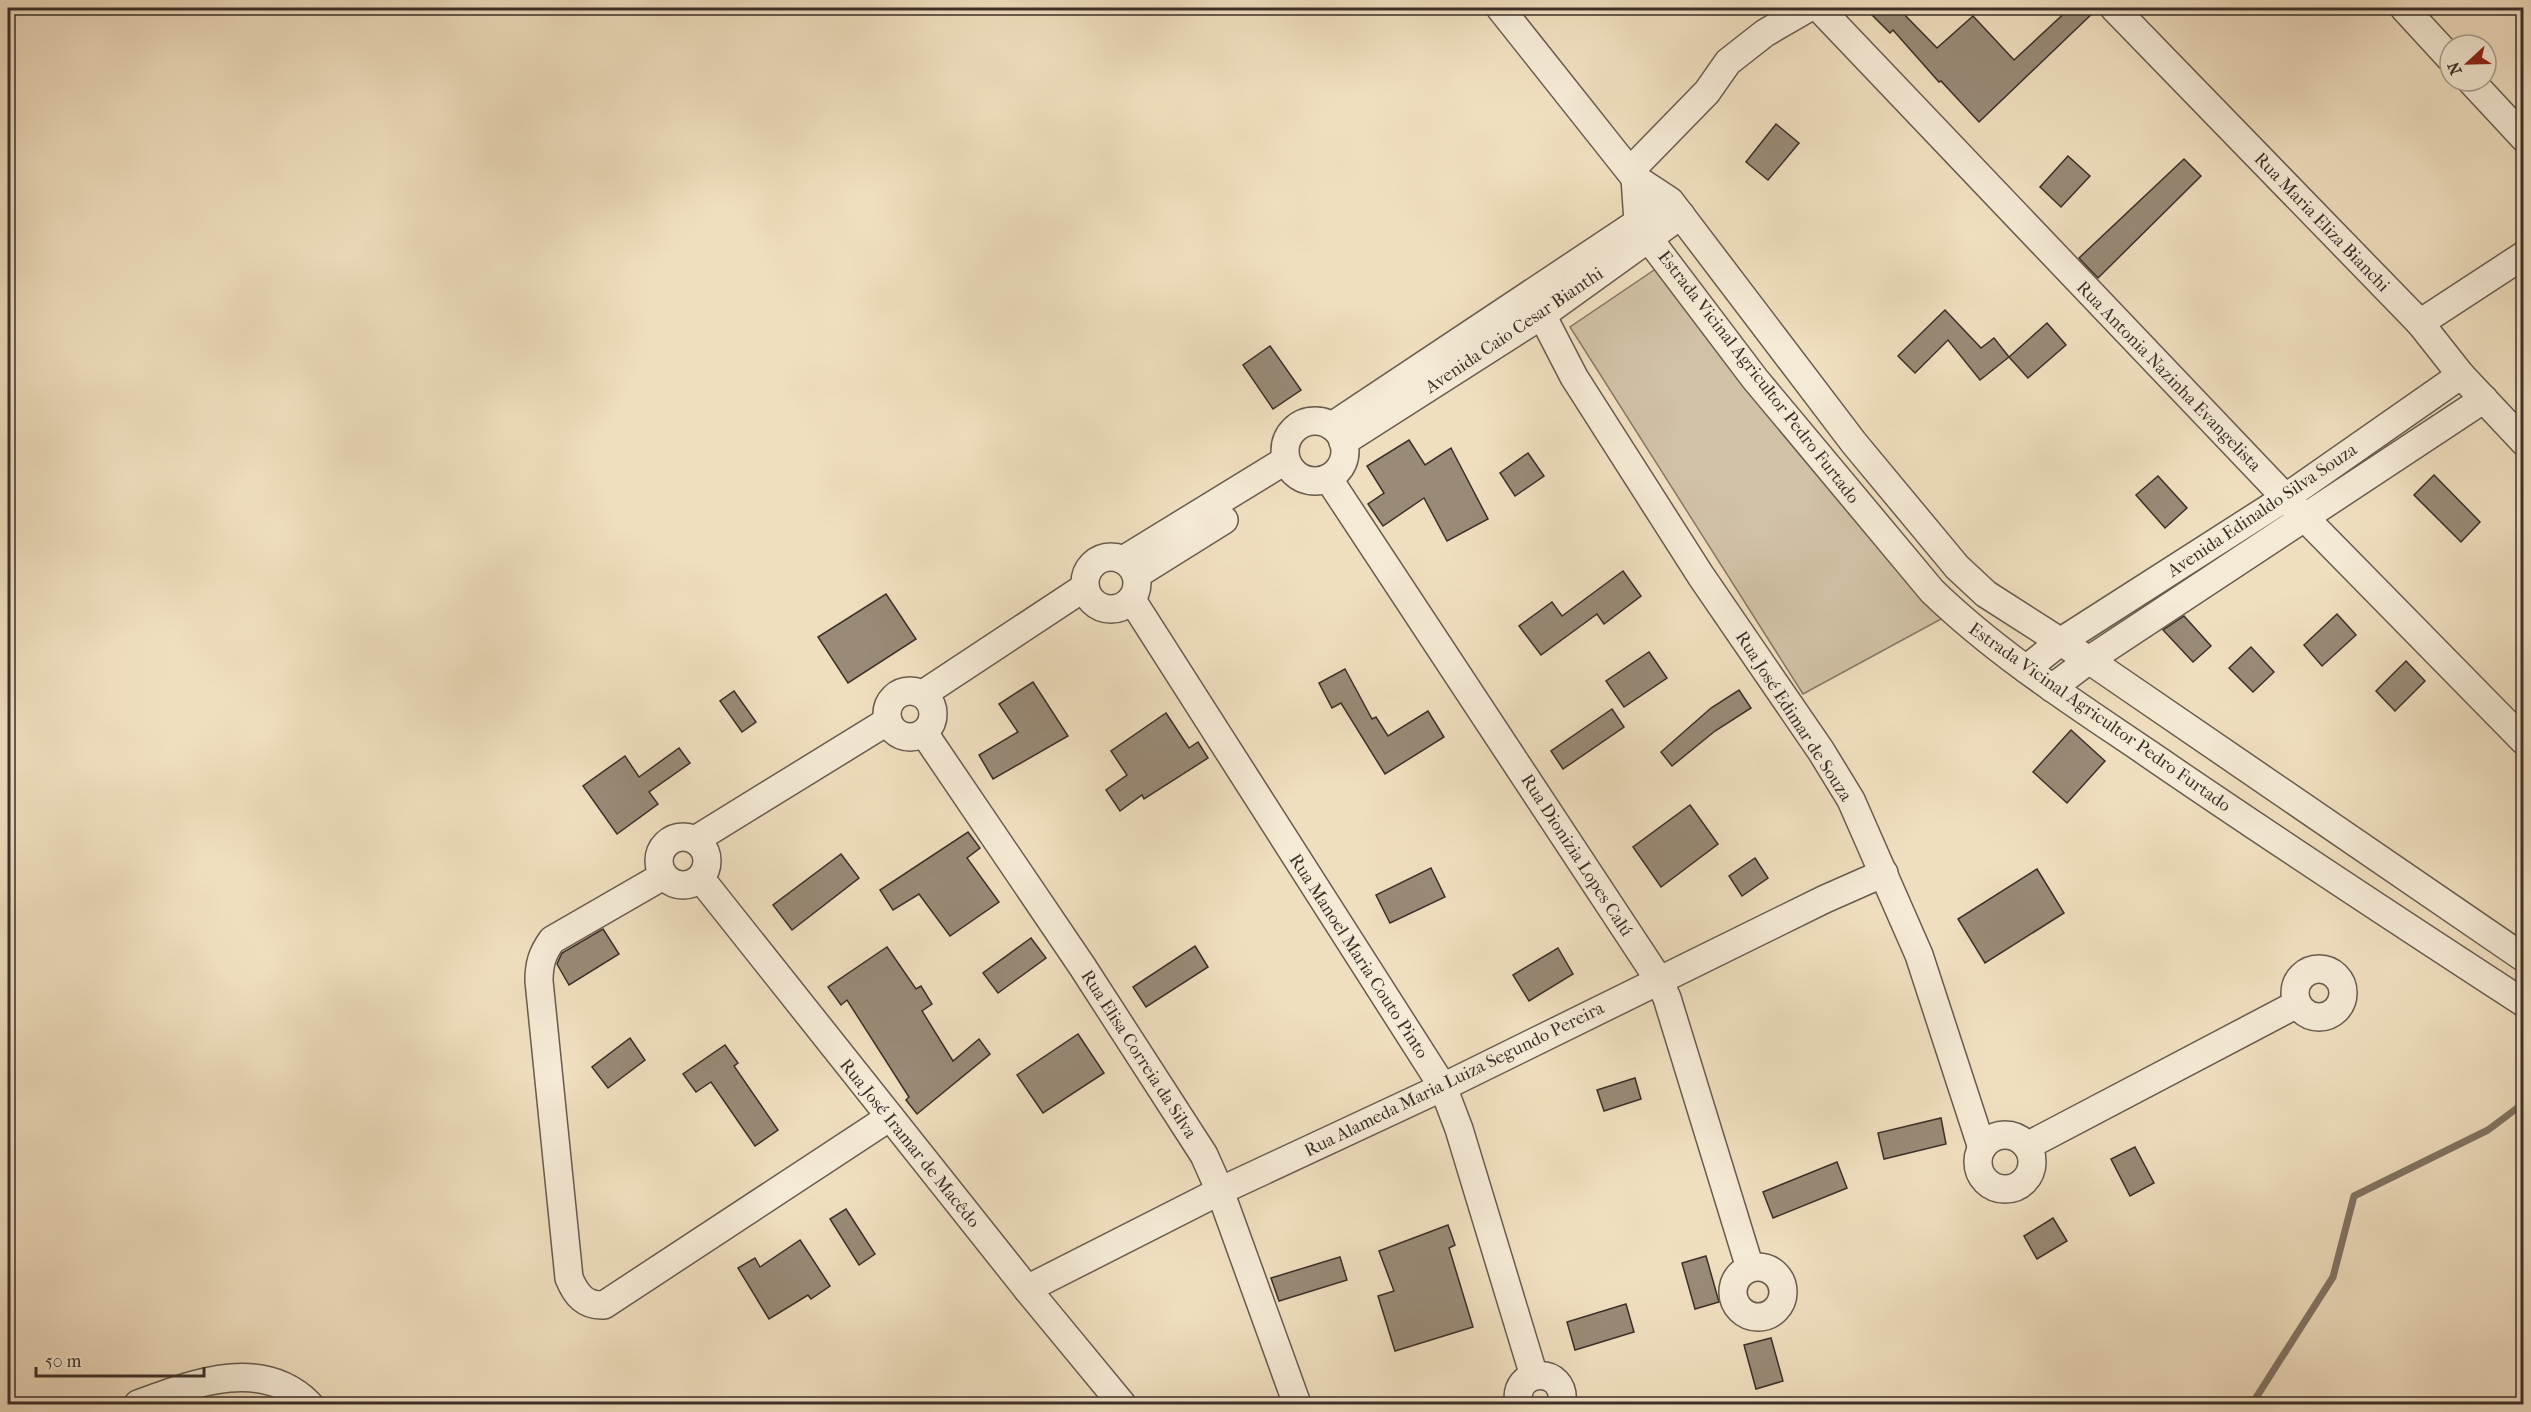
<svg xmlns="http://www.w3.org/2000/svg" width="2531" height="1412" viewBox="0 0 2531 1412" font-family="'IM FELL French Canon',serif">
<rect width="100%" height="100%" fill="#f0dfbf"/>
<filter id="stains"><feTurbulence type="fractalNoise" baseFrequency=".00333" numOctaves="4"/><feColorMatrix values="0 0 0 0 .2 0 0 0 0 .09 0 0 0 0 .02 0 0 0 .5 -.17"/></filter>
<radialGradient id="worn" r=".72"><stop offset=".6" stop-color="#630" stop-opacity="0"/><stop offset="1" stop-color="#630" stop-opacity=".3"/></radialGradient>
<polygon fill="#d1c1a5" stroke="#867866" stroke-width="1.5" points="1666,262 1954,612 1803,694 1570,327"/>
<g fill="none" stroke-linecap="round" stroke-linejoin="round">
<polyline stroke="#827564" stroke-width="7" points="2252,1404 2333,1277 2354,1196 2488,1130 2524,1103"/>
</g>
<g fill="#998b77" stroke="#3b2f28" stroke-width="1.5">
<polygon points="1865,8 1898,8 1937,48 1973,16 2014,60 2070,8 2098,8 1979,122 1941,81 1939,82 1893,30 1890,33"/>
<polygon points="1776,124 1799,143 1768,180 1746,162"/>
<polygon points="2068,156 2090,176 2061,207 2040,187"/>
<polygon points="2184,159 2201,176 2098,278 2079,258"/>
<polygon points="1945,310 1981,348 1994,338 2009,357 1980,380 1948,340 1915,373 1898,356"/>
<polygon points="2047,323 2066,345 2028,378 2009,357"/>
<polygon points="1270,346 1301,390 1273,409 1243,365"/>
<polygon points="1409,440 1425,465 1451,448 1488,519 1447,541 1424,498 1383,526 1368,504 1384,493 1367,466"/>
<polygon points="1528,453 1544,476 1515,496 1500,473"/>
<polygon points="2434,475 2480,522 2461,542 2414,495"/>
<polygon points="2158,476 2187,508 2165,528 2136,495"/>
<polygon points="1623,571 1641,596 1604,624 1597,614 1541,655 1519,626 1552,602 1562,616"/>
<polygon points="886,594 916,639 848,683 818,637"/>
<polygon points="2337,614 2356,635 2322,666 2304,645"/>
<polygon points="2184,616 2211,646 2193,662 2163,630"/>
<polygon points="2251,647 2274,672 2253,692 2229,668"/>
<polygon points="1649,652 1667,678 1624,707 1606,681"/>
<polygon points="2406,661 2425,681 2395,711 2376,691"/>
<polygon points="1345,669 1372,719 1376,717 1388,736 1428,711 1444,737 1385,774 1341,703 1332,708 1319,683"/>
<polygon points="1033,682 1068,736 993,779 979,755 1018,732 999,704"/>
<polygon points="1739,690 1751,708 1715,731 1672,766 1661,752 1711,708"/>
<polygon points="734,691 756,722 742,732 720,701"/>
<polygon points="1612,709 1624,727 1563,769 1551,751"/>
<polygon points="1166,713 1189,748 1198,742 1208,758 1144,799 1142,795 1120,811 1106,790 1127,775 1111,751"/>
<polygon points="2071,730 2105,761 2067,803 2033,772"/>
<polygon points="679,748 690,763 649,792 658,804 617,834 583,786 625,756 639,777"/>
<polygon points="1690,805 1718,844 1661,887 1633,847"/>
<polygon points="968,832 980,848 967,858 999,902 950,936 919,894 893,910 880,890"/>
<polygon points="841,854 859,878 792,930 773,905"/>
<polygon points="1755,858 1768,878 1742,896 1729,876"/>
<polygon points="1431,868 1445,897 1390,923 1376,895"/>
<polygon points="2037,869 2064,913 1985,963 1958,919"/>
<polygon points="603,929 619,954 569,985 557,964 562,953"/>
<polygon points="1031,938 1046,958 998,993 983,973"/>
<polygon points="1195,946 1208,967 1146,1007 1133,987"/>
<polygon points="887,947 916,989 921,986 932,1004 922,1011 953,1061 979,1039 990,1054 917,1114 906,1100 909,1097 847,1000 841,1005 828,987"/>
<polygon points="1558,948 1573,974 1529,1001 1513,975"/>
<polygon points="1078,1034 1104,1073 1043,1113 1017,1075"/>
<polygon points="630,1038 645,1060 608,1088 592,1067"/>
<polygon points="725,1045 738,1063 734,1066 778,1130 755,1146 711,1082 696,1092 683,1074"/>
<polygon points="1635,1078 1641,1099 1604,1111 1597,1090"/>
<polygon points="1941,1118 1946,1144 1884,1159 1878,1133"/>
<polygon points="2135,1147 2154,1183 2130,1196 2111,1159"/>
<polygon points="1837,1162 1847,1188 1773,1218 1763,1192"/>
<polygon points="846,1209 875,1254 859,1265 830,1219"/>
<polygon points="2053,1218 2067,1241 2037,1259 2024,1236"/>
<polygon points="1448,1225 1455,1245 1449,1248 1473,1327 1395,1351 1378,1296 1394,1291 1379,1251"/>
<polygon points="800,1240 830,1286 811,1299 808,1295 769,1319 738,1268 755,1258 760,1267"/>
<polygon points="1706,1256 1719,1302 1695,1309 1682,1263"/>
<polygon points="1340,1257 1347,1280 1279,1301 1271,1278"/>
<polygon points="1626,1304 1634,1332 1575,1350 1567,1322"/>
<polygon points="1771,1338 1783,1381 1756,1389 1744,1345"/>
</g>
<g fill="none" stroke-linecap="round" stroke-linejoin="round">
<g stroke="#685b4e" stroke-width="30">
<g id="minor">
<polyline points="1500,8 1635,178 1670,201 1854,443 1957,567 1986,594 2089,660 2524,958"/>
<polyline points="1819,8 2304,517 2524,741"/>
<polyline points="2114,8 2420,323 2461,375 2524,442"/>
<polyline points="2404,8 2450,58"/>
<polyline points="2471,81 2524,138"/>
<polyline points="1630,171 1707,92 1728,62 1765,33 1808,8"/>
<path d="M1635,178L1638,222L1649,239L1755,379L1932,591C1997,654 2074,703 2149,754C2273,839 2398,921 2524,1003"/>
<polyline points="1542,315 1574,377 1701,576 1821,751 1851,800 1919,955 1982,1148"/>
<polyline points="2420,323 2524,255"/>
<circle cx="1315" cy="451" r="30"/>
<polyline points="1332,426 1652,213"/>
<polyline points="1343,442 1542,315 1681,215"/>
<polyline points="1328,478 1659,980 1667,998 1750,1268"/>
<circle cx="1111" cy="583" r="26"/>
<polyline points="1123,560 1286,460"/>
<polyline points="1136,575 1224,520"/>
<polyline points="1132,600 1443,1087 1459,1129 1534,1376"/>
<polyline points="2026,669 2060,642 2285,498 2461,375"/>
<polyline points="2052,688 2089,660 2484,399"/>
<circle cx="910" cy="714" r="23"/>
<polyline points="923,694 1085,587"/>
<polyline points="924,733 1082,966 1204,1155 1220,1191 1297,1404"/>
<circle cx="683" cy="861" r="24"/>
<polyline points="695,840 888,721"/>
<path d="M663,876L552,940C542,954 539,964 539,981L569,1278C576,1295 585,1306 604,1305L890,1117"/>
<polyline points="701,879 1027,1289 1122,1404"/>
<circle cx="2319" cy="993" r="24"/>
<circle cx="2005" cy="1162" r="27"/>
<polyline points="2027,1146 2297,1004"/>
<circle cx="1758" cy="1292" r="25"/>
<polyline points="1027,1289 1220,1191 1443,1087 1825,899 1884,873"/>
<path d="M138,1404C192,1384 261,1356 309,1404"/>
<path d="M1519,1404C1511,1368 1567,1364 1562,1404"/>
</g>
</g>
<use href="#minor" stroke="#f5ead5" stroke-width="27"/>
</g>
<g text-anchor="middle" stroke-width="4.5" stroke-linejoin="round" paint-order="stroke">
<g font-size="18" fill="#3b2f28" stroke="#f5ead5">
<text transform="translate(2322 222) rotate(46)" y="6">Rua Maria Eliza Bianchi</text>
<text transform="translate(1514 330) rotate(-34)" y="6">Avenida Caio Cesar Bianthi</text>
<text transform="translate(2169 376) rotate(46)" y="6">Rua Antonia Nazinha Evangelista</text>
<text transform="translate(1759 377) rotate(52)" y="6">Estrada Vicinal Agricultor Pedro Furtado</text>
<text transform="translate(2262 510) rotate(-34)" y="6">Avenida Edinaldo Silva Souza</text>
<text transform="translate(1794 716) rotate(57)" y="6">Rua José Edimar de Souza</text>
<text transform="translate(2100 717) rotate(35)" y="6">Estrada Vicinal Agricultor Pedro Furtado</text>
<text transform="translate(1577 855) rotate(57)" y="6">Rua Dionizia Lopes Calú</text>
<text transform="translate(1359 956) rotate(57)" y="6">Rua Manoel Maria Couto Pinto</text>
<text transform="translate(1139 1054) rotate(57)" y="6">Rua Elisa Correia da Silva</text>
<text transform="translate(1454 1079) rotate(-26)" y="6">Rua Alameda Maria Luiza Segundo Pereira</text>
<text transform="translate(910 1143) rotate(51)" y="6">Rua José Iramar de Macêdo</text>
</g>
</g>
<rect width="2531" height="1412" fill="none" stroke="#f0dfbf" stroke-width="30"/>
<rect x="9" y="9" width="2513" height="1394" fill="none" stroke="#3b2f28" stroke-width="3"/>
<rect x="15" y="15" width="2501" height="1382" fill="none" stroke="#3b2f28" stroke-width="1.5"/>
<g transform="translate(2468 63) rotate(248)"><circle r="28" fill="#f5ead5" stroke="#ab9f90" stroke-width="1.5"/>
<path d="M0-4.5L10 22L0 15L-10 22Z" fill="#8f2418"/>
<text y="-9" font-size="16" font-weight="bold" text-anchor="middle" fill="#3b2f28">N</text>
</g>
<path d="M36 1367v9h168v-9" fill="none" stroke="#3b2f28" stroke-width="3"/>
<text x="45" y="1367" font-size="18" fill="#3b2f28" stroke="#f5ead5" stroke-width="4.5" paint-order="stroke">50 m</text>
<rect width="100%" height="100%" filter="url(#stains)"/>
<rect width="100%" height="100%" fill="url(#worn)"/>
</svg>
